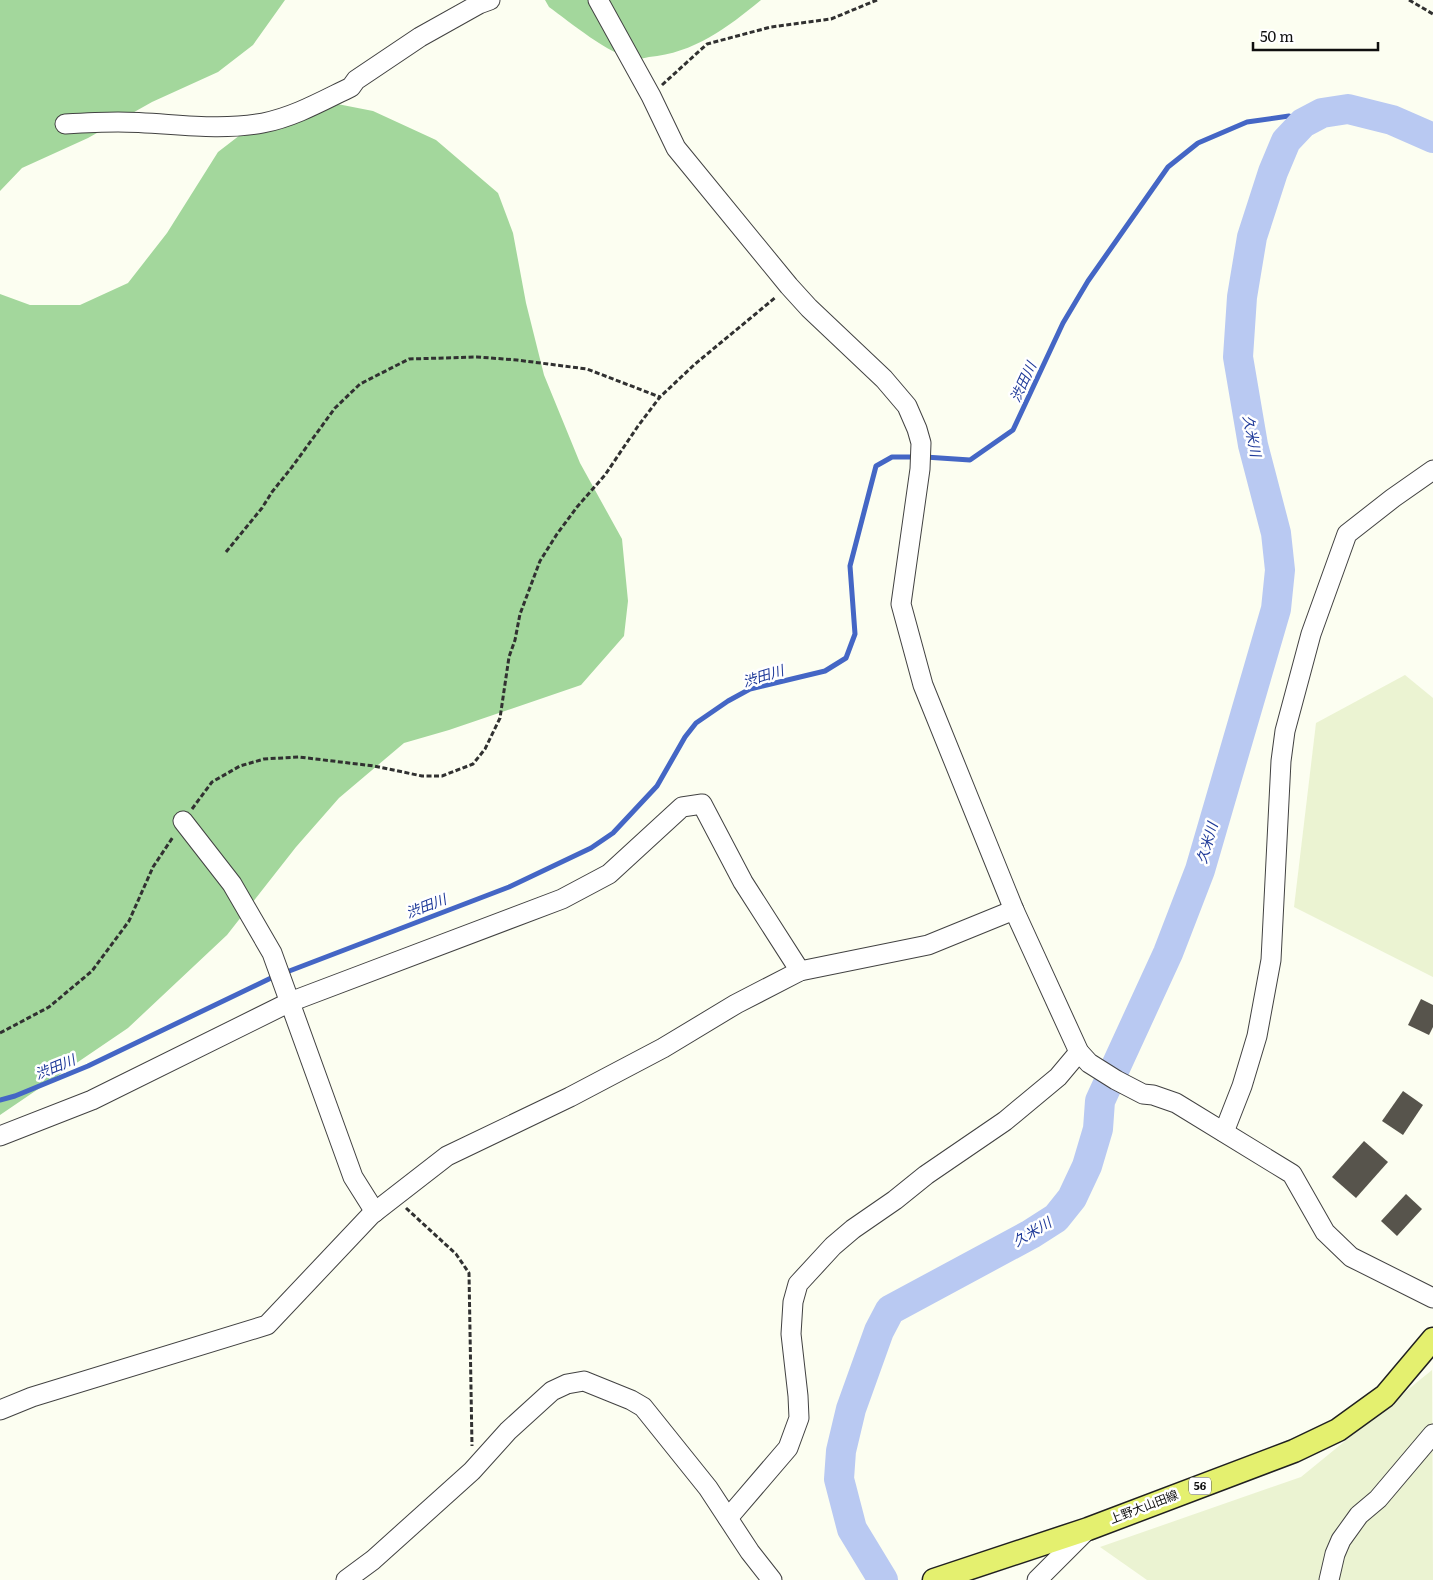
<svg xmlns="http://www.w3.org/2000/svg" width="1433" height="1580" viewBox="0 0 1433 1580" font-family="Literata,'Noto Sans JP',serif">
<rect width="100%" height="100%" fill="#fcfef1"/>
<g fill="#ebf3d2">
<polygon points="1405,675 1433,698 1433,977 1294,907 1316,723"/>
<polygon points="1432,1370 1433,1580 1147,1580 1100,1547 1301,1477"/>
</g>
<g fill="#a3d79c">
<polygon points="0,0 285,0 253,45 218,72 152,102 88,138 22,168 0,191"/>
<path d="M545,0H761C727,28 694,53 649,57C645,58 639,59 634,59C609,55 570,22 549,7Z"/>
<polygon points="317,100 373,111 436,140 498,193 513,233 526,303 544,375 580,463 622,539 628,601 624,636 581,685 449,730 404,743 339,798 296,847 227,935 128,1028 0,1115 0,294 30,305 80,305 128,283 167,233 218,152 266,115"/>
</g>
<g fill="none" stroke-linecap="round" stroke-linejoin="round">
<g stroke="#4466c5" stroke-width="5">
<polyline points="925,457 970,460 1013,430 1063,323 1088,281 1168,167 1198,143 1247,122 1289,116 1303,123"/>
<polyline points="0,1100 15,1096 88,1066 271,978 509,887 591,848 613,833 657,786 685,737 696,723 728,701 750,689 825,671 846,658 855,634 850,566 876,466 892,457 917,457"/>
</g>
<polyline stroke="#b9c9f2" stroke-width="30" points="883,1580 852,1529 839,1479 841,1451 851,1409 879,1331 890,1310 1031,1234 1056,1218 1072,1198 1087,1166 1098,1129 1100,1101 1168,953 1200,870 1276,609 1280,570 1276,533 1253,445 1238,357 1242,297 1252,237 1273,172 1286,141 1303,123 1322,113 1348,109 1392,120 1433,138"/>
</g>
<g fill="#57544c">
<polygon points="1421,999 1433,1005 1433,1027 1429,1035 1408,1025"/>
<polygon points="1403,1091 1423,1105 1403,1135 1382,1121"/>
<polygon points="1364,1141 1388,1162 1356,1198 1332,1177"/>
<polygon points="1406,1194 1422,1209 1397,1236 1381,1221"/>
</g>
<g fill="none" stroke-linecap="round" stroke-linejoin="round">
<g stroke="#424242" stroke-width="21">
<g id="minor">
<polyline points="598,0 651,96 676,148 789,286 809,308 884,379 907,406 917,429 921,443 920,469 901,604 923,685 1014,910 1079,1052 1089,1063 1116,1080 1143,1094 1153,1095 1176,1103 1292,1174 1325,1232 1351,1257 1433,1298"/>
<path d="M65,124C82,123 100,122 118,122C166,122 214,132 263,123C294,117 322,101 351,87L356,80L420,37L479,4L490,0"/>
<polyline points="183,821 232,884 272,953 353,1177 375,1212"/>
<polyline points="1224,1132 1242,1086 1257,1036 1271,960 1281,761 1285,731 1311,634 1347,534 1393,498 1433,470"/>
<polyline points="0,1136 92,1100 290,1002 562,899 609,874 682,807 702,804 743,882 800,971"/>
<polyline points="0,1410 32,1397 267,1325 371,1215 447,1156 570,1097 663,1048 736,1004 800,971 928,945 1014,910"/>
<polyline points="728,1518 788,1448 799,1418 798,1396 791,1334 793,1302 798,1284 833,1246 853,1229 895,1200 926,1175 1005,1121 1058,1077 1079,1052"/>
<polyline points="346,1580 373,1560 472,1471 508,1431 552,1391 567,1384 584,1381 631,1400 643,1407 708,1488 750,1552 772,1580"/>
<polyline points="1037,1580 1087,1530"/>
<polyline points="1329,1580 1335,1554 1341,1540 1359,1515 1378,1499 1433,1434"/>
</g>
</g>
<g stroke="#202020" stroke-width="25">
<polyline id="major" points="934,1580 1088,1529 1294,1451 1338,1430 1385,1396 1433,1339"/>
</g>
<g stroke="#313131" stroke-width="3" stroke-dasharray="5 2.5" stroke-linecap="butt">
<polyline points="1409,0 1433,14"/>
<polyline points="662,85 707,44 771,27 831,19 877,0"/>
<polyline points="226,552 262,508 272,492 292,467 335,408 360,384 409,359 477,357 517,360 587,369 660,397"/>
<polyline points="192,809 212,782 240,766 264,759 299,757 374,766 422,776 442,776 473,764 485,749 500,718 509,657 515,640 520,614 540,561 557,534 577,507 605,475 638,426 660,397 695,364 776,297"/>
<polyline points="0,1033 49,1007 92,971 129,921 153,867 173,837"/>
<polyline points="406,1208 456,1254 469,1273 472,1446"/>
</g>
<use href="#minor" stroke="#fff" stroke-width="19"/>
<use href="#major" stroke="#e4f06f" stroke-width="22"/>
</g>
<g text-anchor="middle" stroke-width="5" stroke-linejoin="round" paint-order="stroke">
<rect fill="#fff" stroke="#575757" stroke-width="1" x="1189" y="1477.5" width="22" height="17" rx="4"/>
<g font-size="11" font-weight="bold" fill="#0f0f0f">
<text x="1200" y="1490">56</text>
</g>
<g font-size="12" fill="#0f0f0f" stroke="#fff">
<text transform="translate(1144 1507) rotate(-21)" y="4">上野大山田線</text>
</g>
<g font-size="14" font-style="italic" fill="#1f3a99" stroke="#fff">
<text transform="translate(1023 382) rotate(-65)" y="5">渋田川</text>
<text transform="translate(1252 436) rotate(79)" y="5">久米川</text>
<text transform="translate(763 676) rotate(-17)" y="5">渋田川</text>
<text transform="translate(1207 843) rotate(-74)" y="5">久米川</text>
<text transform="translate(426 906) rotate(-21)" y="5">渋田川</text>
<text transform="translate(55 1067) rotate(-22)" y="5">渋田川</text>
<text transform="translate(1032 1232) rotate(-31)" y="5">久米川</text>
</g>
</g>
<path d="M1253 42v8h125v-8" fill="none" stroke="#0f0f0f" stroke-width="2.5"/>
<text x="1260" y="42" font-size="15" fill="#0f0f0f" stroke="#ffffff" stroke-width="4" paint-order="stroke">50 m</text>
</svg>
